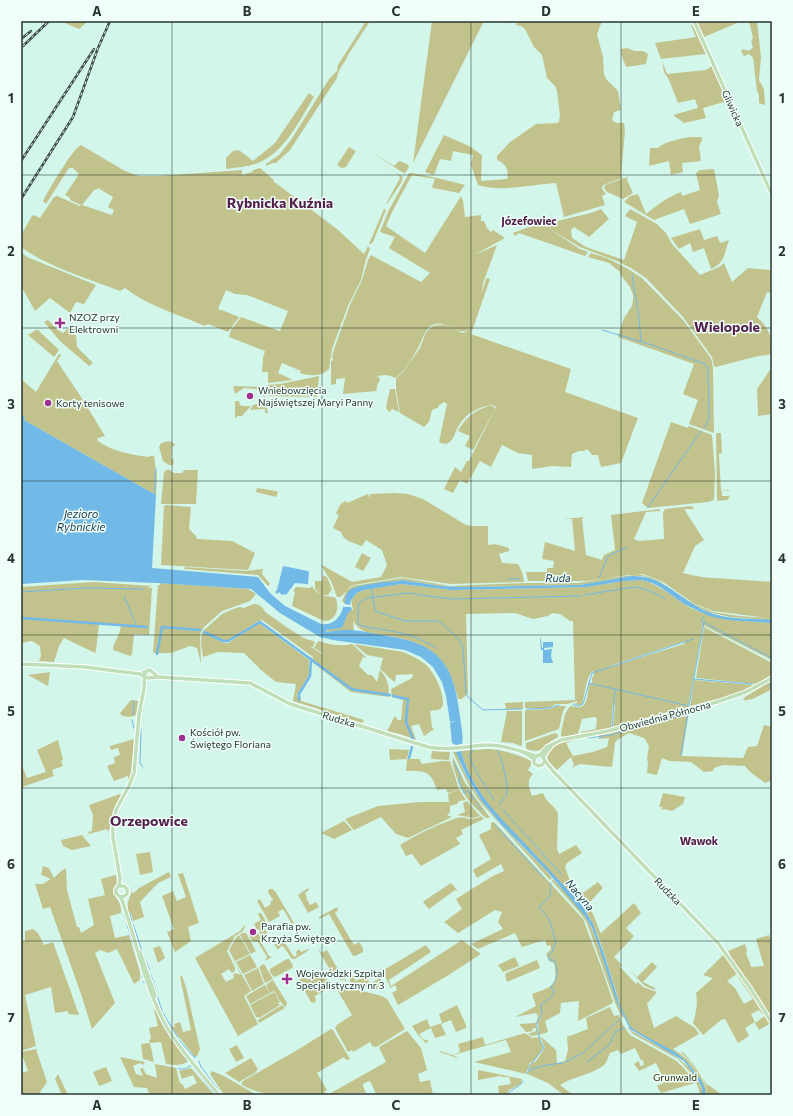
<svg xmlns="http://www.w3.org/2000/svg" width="793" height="1116" viewBox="0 0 793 1116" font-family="Commissioner,sans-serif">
<rect width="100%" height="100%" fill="#d2f6ea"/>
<g fill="#c2c38c" fill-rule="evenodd">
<polygon points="63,21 88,21 79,29 65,23"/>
<path d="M366,21H370L348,55C346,62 338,68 337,78L290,150L276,163H273L266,166V164L279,155L291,140L329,79L337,71L338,65Z"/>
<polygon points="432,21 465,22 484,21 413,163"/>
<path d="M503,21H602L597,34L603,57L604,74L606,79L618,91L621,110L614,112L612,120L616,123H624L625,131L621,176L623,178L603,185L602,189L606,194L602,196L605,205L564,217L556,183C530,184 503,193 478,185L471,165L473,155L453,151L451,161L440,159L434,175L425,172L444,135L469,146L482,155L481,181L507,179C510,171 505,163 497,160V156L510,142L536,124L557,123L559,122L560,115L557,91L555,86L547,78L542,55L534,47L525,29L521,26L516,25L517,22L503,23Z"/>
<polygon points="697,21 746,21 743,23 742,21 704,37"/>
<path d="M749,21H757L761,57L759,80L764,89L765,105L759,103V95L757,91L753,58L749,54L744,56L741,51L743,49L748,51L753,48C752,44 750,41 753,38Z"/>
<polygon points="692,24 706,54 661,59 655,43 696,37 691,25"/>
<polygon points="627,48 635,51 643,51 648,54 646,64 626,67 621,54 621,49"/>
<polygon points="662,61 667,74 706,70 712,66 727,101 703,108 706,118 684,123 673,115 698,108 695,99 678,103 669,80 664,72"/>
<path d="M309,93L314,97C299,121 285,152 258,163C248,167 237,167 227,169L226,167V158L233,151L239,150L253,161L275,143Z"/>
<path d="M690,137H702V140L699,146L701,161L682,163L683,172L671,175L669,161L649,166L650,148H658C666,141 679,139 690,137Z"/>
<path d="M81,145L125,171L139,176H158L242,170V175L252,172L253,170L260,168L274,180L273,181L337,229L364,254L368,246L370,249L366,259L361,280L348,306L332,349L329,369C321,377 310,376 300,373L301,371L282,363L278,373L293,380L268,383V372H262L263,358L265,351L229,337L231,330L241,317L280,331L288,311L247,295L235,294L226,290L218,309L221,310L218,311L222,310L239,317L228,332L208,324L205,326C180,315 146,305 125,288L120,291C89,279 48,267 21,247V235L32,216L34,215L40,218L54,197L57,196L80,206L81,205L70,200V198L65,195L79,174L73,168H69L46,204L43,201C49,190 72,149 81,145ZM98,188L113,197L108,207L114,210L112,215L82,205L95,189L96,190Z"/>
<polygon points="349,147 356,151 346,167 342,168 337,165"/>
<polygon points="369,151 394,166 399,161 407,164 409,167 405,173 402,172"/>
<polygon points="367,154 403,177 401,183 387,204 386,204 400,178 398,174"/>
<path d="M714,169L719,195L717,202L721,214L690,224L684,209L654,220L624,202L630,196L638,194L646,214C657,205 668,197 681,192L682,196L700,190L696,173L700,170Z"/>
<path d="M409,173H412L437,178V180V178L465,185L459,193L433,188L432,187L435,179L412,175L393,210L386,226L425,253L461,196L463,201L465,217L481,215V221H484L487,228L491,232L493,230L505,238L474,255L497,245L483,283L482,293L486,279L487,278L490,279L471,334L571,369L565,392L638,418L621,463L601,467V465H599L600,464L598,455H592L591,453L587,449L584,451H579L572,454L571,467L552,466L532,469V455L518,453L502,445L491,467L480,461L467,484L460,480L453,493L444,489L455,467L461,472L467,461H469L496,407L493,405C479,406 465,414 458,427C454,434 454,441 446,444L444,443L443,444L439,442L447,404L444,402L438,406L439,407L432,410L429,422L424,427L400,413L396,390V379L403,372L420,348L426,332L433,326L439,325H447L462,333L466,332L470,327L466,331C455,333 448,322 436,324C425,325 423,340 418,348C413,357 406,369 398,376L396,378L387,375L376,376L379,377L380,380L377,385V388L376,391L343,394L345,378L336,379V384L331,385V361L334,360L332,358L333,352L350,305L362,280L368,260L371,255L421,282L430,273L389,248L395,237L380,232L388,212Z"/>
<polygon points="628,177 627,180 633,193 623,199 607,192 604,188 605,185"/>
<polygon points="384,209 386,210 373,242 371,244 369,244"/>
<path d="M601,209L609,219L589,237L574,227L571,230L572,238L586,247L624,260L637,222L625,216L630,209L657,224L666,233L672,244L700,275L719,267L724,263L732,282L748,268L770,270L772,271V293L767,292L757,317C770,329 772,338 772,354L754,357L716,367L714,366L712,357L683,317L646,278L631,268L617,261L580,247L548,228L544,224L591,213Z"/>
<polygon points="542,224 580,249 588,252 585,256 519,233 515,236 513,233 526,228"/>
<path d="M700,229L704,240L717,236L720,243L729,240C724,254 725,263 711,269L704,248L693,252L690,243L679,249L671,238Z"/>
<polygon points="21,252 27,257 96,285 84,304 76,302 70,313 50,298 35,311 21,286"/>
<polygon points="591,253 607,258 628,269 642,278 683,320 710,357 712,361 713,369 714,433 689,424 698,400 683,394 694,364 618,337 624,318 632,306 633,300 633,295 630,287 620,274 620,272 609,263 588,257"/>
<polygon points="48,320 58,330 63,333 71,326 76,335 77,347 93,363 89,366 60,341 44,322"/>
<polygon points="36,330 38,330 59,350 54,357 28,335"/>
<path d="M59,354L61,355L57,361L83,400L105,436L98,438L97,440C109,451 134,455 149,457L150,456H154L157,477L156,495L24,420L25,417L21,414V379L36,392Z"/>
<polygon points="772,367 772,414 758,416 757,389"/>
<polygon points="319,376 317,397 269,396 268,385 280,384"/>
<polygon points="233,386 264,387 265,400 268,413 265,413 265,409 250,410 253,405 264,402 263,391 255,389 244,388 235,394"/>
<polygon points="390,389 395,389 399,412 392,409 389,413 389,411 386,409 387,408 386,407"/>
<polygon points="235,401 239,401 240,405 243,406 251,406 242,416 238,416 235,418"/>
<path d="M489,406H493L495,409L473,450L465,446L470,436L458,431C465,418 475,410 489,406Z"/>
<polygon points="671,422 688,428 689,426 712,435 715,472 714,500 708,502 648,508 642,503"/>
<polygon points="716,433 721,433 722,453 719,454 721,491 729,490 729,491 722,491 722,496 728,496 730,497 727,500 717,501"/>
<polygon points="169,441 175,444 174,447 172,445 171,458 174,460 173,465 169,465 163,461 159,447 161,443"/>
<polygon points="168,469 174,473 182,473 184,470 198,470 196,504 161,504 164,472"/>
<polygon points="257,488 276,491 278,492 276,497 256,492"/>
<path d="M394,493L408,494L423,499L466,525L472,526H488V545L495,544L509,548V551L499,554L502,563L518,564L522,572L524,581L523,582L451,584L401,577L354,585C347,587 346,594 340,597H337L331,581L322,567V565L352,582L381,577L387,565L382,550L366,540L362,546C354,543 343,541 341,532L333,528L339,515L336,514C339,507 339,504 346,501L347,503L368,494L370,498V494Z"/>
<polygon points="166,505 191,507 189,529 196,536 197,539 232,541 255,553 248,570 161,565 164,506"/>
<polygon points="692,506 694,509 684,509 704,540 695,546 683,573 701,577 772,582 772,620 730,617 708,612 688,602 657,581 643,576 631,576 580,585 461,587 441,586 402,580 354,588 345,601 345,604 342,601 347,590 353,586 396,579 403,578 450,586 525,583 578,583 628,575 643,575 659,581 682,598 694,604 713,612 739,616 768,618 713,611 693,603 663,582 643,574 586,581 528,581 526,572 547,572 547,568 553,568 554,561 542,559 545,542 575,551 572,519 563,519 585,517 582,519 586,555 602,560 604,555 615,550 611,515 660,509 660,511 646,512 634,539 638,541 664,539 663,513 665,509"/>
<polygon points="362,553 371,558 363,571 355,567"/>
<polygon points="185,567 246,571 263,569 262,574 270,584 268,586 258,575 184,569"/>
<polygon points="323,575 327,577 332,589 328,595 321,595 315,589 315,581 322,581"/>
<path d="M642,580C662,585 675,600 693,609C718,621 745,621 772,623V660L703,625L688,708L613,727L615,705H613L611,729L581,733V732L596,729L597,718L594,717L582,719L578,734L564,737L561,736V733L565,714L570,706C573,706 577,708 580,707C588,706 588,690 589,683L592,684V678L594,675L593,671C586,676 585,696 582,704L580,705L572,704L577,703V701L567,704H556L548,708H525V702L575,700L573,621H570L560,614L552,613L548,616L533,619L515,613L466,614L468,693L462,699H458C448,654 428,643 385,635C370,633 362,634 353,621L354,630L328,632L326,630L342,627L348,613L352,610H353L351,600L357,593L364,590L401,584L452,590L586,587L624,581ZM685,641L684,644L610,667V666Z"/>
<path d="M93,582L152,586L147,588H152L149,635L134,634L132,654L130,656L113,650C113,642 120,637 121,625L99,624L96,651L95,653L64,638L59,646L54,662L39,661L41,656L40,646L32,641L21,643V587Z"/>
<polygon points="161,583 248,589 256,594 250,601 222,611 204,627 200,634 201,664 197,648 190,646 171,653 153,653 158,585 160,585"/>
<path d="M312,586C318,597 326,595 336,598C339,609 337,620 324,621L292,606L295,592L293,591L296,587L310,588Z"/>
<path d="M254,604C263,604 262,610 268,614C280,622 290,630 302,637C307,640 311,640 315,642L313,647H311L322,654V653L314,648L318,641C328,644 341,647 352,644L367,658L363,657L359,666L368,675H372L377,682L380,670C388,678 389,686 389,697L351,692L312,662L313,657L262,620L257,622L227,641L222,640L203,631L222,614L233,609L240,607L244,608Z"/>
<polygon points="259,623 309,660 309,675 297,695 299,701 300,701 300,695 301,701 364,720 362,723 293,701 296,684 276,682 261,670 244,653 218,652 203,657 201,642 202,632 224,643 228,643"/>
<polygon points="704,627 772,663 772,675 757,684 696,678"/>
<path d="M354,644L403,652C410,655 419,659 425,664C433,670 447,697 442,707C440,711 434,710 430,711L432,727L434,729L424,736L419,724L411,726L416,740L400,734L387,731L395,716L398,720H401L403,700L392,697L391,689L412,678L413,674L396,675L395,682C389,679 386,673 380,669L383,658L367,655Z"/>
<polygon points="50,672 48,686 28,675"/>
<path d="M694,680L754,685C735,697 712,702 690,708Z"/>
<path d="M772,680V689C764,693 751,702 743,700L745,697Z"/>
<polygon points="131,700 138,701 136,715 130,717 122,716 120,713"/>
<polygon points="523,702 523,709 506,709 505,703"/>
<polygon points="557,706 566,706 563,711 559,729 525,741 525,712 526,710 549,709"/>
<polygon points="507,711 522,711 522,745 521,746 513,743 501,742"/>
<path d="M689,711L682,756L743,758L748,747L757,746L764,725L772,727V780L765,783C758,777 751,774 745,766L723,765L714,768L713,771L704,772L691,762L670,761L662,758L657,775L647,773L648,763L647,758L649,746L644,738L629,733L617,740L615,743L612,767L580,764L571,768L574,765L571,757L557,770L548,761L547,752C557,743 566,740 579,737V739L566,743L573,756L593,752L607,747L609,738L599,739V735Z"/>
<path d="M555,733L558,735V737C542,745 546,755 526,749V743Z"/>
<polygon points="134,739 131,772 128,782 128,776 114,781 107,766 115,763 114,757 120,755 118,748 111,750 110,746"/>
<polygon points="58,740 63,760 61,761 63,766 52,770 54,776 22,787 21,763 27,778 46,772 37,750"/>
<path d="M389,749L409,750L407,759H419L422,764L442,761H450L459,789L448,793L446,789L437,790C430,770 426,771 406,771L407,759L390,760Z"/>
<path d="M488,749C503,750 517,754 531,761V765L528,770L533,774C526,781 529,787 532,796L543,793C547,804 553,804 558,813L557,849L559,854L576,845L582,853L567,863L565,867L571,884L580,895L598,882L603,888L587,905L593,914L600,932L601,933L634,903L641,913L626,928L634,936L614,957L622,965L620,967L636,984L638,982L643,987L657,992L647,1004L654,1028L676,1016L695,1028L699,1034L673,1049C677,1052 681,1054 684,1057C695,1066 706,1080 707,1095H705C705,1086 701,1080 696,1073C683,1055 669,1049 650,1039C644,1036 637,1033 632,1028C622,1018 619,1000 614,986C606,959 598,929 582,905C576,897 568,890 561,883C527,846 473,800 461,751Z"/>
<polygon points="432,751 450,752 449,760 431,759"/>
<path d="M453,752H456L458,754C467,795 517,841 546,870L552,878L550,880L481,803L468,784Z"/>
<path d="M453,757L465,783L490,818H486C470,804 461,793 455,772C453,767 452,762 453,757Z"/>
<polygon points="459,789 466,800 459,801 457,804 450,806 450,812 447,815 452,817 408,838 396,834 381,817 354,830 345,819 378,806 420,802 449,802 448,794"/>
<polygon points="663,793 685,797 683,804 672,811 664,809 662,810 662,807 659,807"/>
<polygon points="120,794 121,795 113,811 110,827 108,832 107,829 89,834 88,832 92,831 93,815 89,805"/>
<polygon points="467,801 480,816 473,818 457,815 465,812 463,803"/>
<path d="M481,816L484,819L461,830L463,834L456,838L460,844L421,866L412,854L406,856L400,845C417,834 439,824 457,818C466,815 468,823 481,816Z"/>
<polygon points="344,821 352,830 334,839 321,833"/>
<path d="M494,822L583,919L603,972L613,1002L611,1004L578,1021L579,1001L561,1003L560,1013L545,1021L548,1032L539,1035L538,1022L541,1017H540L536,1025L538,1035L532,1036L528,1034L536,1031V1028L532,1029L533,1031L526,1032L519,1024L536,1023L538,1016L536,1013L515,1017L536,1006L532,994C551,987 559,986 554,963L549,961L546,954L551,949L550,945L547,946L545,940L522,947L515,933L478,949L471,944L503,929L498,922L502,912L495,910L458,933L444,922L462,909L456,899L491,877L504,871L501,864L477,878L473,870L491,859L479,835L491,829V823Z"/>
<polygon points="82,835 91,846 72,850 63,846 61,840"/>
<polygon points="150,852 153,872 140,875 136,854"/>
<path d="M43,866L49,868L54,878L60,872L66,868L67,890L77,927H79L81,933L94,925L88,899L105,895L101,879L116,875L117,883L113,890C115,899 122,902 121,913L110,916L115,938L129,935L140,972V980L134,984L117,949L108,953L100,950L95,953L115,1003L92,1029L81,994L50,907L43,909L35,884H43L51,879L41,875Z"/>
<path d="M169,872L171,877L158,883L140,902L144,917L133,921L131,913H128C127,905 128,899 132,892L134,893L139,888Z"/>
<polygon points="183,873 199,923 188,927 191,941 175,952 167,932 174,929 162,896 173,891 177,901 186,897 178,874"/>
<path d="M553,879C563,891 577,902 585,916C603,946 608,984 624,1017L622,1018L616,1005L587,923L581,914L552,881Z"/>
<polygon points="451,883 458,891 455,890 429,909 423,902 424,901"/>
<polygon points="308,888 309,890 305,893 307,897 306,898 310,905 316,902 319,907 308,913 298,895"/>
<polygon points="269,889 272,889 275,891 294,923 292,924 283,909 278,912 280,916 269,922 268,920 257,901 260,899 265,908 271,904 270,902 273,900 268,892"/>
<polygon points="337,907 338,910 335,913 354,945 359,942 363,948 363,952 355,956 353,956 329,914 319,919 319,917"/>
<polygon points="259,913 261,913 267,923 263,926 270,938 268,940 264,934 262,936 262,937 259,932 260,931 259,929 257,930 254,924 261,920 258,914"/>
<polygon points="246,924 243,931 235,936 227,951 235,968 235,971 232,973 229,969 221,974 226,982 234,978 233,975 235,973 241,975 229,952 251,991 244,996 258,1024 238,1036 195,958 240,931"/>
<polygon points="33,929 38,933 44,945 53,942 79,1015 68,1014 68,1011 55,1013 51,987 25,995 36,1046 21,1051 21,940 25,942 25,931"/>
<polygon points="242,933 246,933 256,951 251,954 240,935"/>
<polygon points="258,933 261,938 259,939 269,956 272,957 265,961 267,957 258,942 252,941 249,935 250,934 253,937"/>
<polygon points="239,935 250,954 235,961 229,950 236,938"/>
<path d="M769,935L772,946V1019L736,966L728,951L745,944L747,951L746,952C747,958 750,961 751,967L764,966L756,939Z"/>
<polygon points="283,940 294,957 297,955 296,952 299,949 301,952 309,949 309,950 295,959 292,959 284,947 281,946 278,950 274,944 276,944"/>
<polygon points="462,940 481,954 447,976 398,1005 392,993 397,990 395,985 390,988 390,986 382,971 426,945 431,952 389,980 391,986"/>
<polygon points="160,946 165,958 158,963 153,948"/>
<polygon points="318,949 322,953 327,950 344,980 346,979 346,981 334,977"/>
<path d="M724,954L738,973L727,981L735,988L744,1004L753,999L738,977L740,976L765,1014L763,1015L759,1010L751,1014L755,1022L745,1028L749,1036L738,1043L725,1019L721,1020L703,1035L693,1023C696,1014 698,1003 696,993L713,978L703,975Z"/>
<polygon points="250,955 257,967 243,974 236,962"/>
<polygon points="515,957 519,966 503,972 498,965"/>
<polygon points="287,959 289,959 293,965 292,968 275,977 273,976 270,972 270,969"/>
<polygon points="537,960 540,968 507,982 505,975 506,973"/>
<polygon points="652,962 657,967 643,982 655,988 655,990 645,986 629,970 637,977"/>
<polygon points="264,964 273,979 265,983 259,967"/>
<polygon points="258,968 264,984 252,991 244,975"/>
<polygon points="314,974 316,978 320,975 334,984 382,996 387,999 405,1029 376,1047 372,1046 370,1042 353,1052 352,1050 348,1052 335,1028 337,1025 352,1015 336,988 330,987 315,996 316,1001 314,1003 311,1002 299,981 300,979 305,976 307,980"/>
<polygon points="352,975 356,981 366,976 370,984 380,978 382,984 377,989 350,982 350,977"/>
<polygon points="182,976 186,987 200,1049 197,1056 194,1056 171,1027 175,1027 174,1024 180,1022 183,1032 191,1030 180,977"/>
<polygon points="273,980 287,1003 286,1007 282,1004 274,991 270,993 266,985"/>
<polygon points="265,985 270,993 250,1004 246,996"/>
<polygon points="274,992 280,1002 278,1003 280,1005 259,1018 258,1017 256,1017 250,1005"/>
<polygon points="282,1005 285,1008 259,1023 258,1020"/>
<polygon points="457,1005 466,1025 466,1028 456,1032 451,1020 441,1024 446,1035 435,1038 431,1028 419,1034 423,1039 429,1041 426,1043 418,1035 412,1026 427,1019 430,1027 442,1023 439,1014"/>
<path d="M610,1007L614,1016L619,1015L623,1025L630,1035L675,1060L683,1067L695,1083L661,1093L657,1086L665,1082L656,1063L639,1071L634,1064L639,1061L640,1066L644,1065L643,1060H641L635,1048L621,1054L618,1050L610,1053C608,1057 607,1062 604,1065C592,1075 574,1076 560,1085L573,1095H564L548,1083L527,1074L531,1064L536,1061L545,1048L540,1036L556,1050L557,1063L565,1061L568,1050L567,1037L588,1029L586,1018Z"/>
<path d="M154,1009H155L170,1037L187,1060V1062C180,1066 173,1065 166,1064L161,1042L150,1043L154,1062L143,1059L141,1044L150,1043L149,1040L151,1039L149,1028L158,1026Z"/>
<polygon points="766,1015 771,1023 759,1030 755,1023"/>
<path d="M628,1027L632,1031C662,1049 694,1059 704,1095H700C698,1081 688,1069 678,1059L633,1034L628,1028Z"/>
<path d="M331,1029L333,1030L350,1059L346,1060L344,1057L317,1073L327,1090L324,1092L329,1094L386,1062L379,1047L407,1031L421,1048L427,1070L418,1074L420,1082L430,1080L433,1095H379L376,1094L370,1081L364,1083L363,1086L366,1093H341L332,1095C302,1095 267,1101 241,1084L243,1081L299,1049Z"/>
<polygon points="525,1033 532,1038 539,1037 543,1048 535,1060 530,1063 526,1074 474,1062 511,1052 506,1040 453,1055 460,1059 440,1052 440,1051 452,1055 460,1052 458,1044 483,1037 485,1045"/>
<polygon points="237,1045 244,1058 236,1062 229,1049"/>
<polygon points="36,1049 47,1082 38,1095 21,1095 21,1073 28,1071 21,1052"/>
<path d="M683,1052L695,1066L707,1085L710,1086L722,1095H707C707,1078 694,1064 681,1053Z"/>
<polygon points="120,1057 145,1062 143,1065 140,1063 133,1066 136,1074 143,1076 140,1069 143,1068 146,1074 157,1078 155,1064 176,1068 180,1083 183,1085 185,1089 197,1083 193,1075 182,1079 179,1071 191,1068 214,1095 150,1095 147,1088 134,1087"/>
<polygon points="251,1058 258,1069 255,1073 239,1082 225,1073"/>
<polygon points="106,1067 112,1081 99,1086 93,1072"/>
<polygon points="478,1070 522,1079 521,1084 509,1090 507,1094 499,1095 498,1086 511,1084 509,1077 502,1077 500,1076 478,1080"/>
<polygon points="212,1071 224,1076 257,1095 224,1095 210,1074"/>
<polygon points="58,1074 68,1095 62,1095 55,1079"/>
</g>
<g fill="#71b9e6">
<path d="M21,414L25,417L24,420L156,495L152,568L258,577L270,593L285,606L321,624C332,626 341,618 343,607H351L352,610L348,613L343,626L341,628L326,630L327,632C335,631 343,629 351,630C364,631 376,634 388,636C436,644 453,661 459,710C460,721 464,734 462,744L456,745L452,743L450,723L456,721L450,722L446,696L442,682L433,667L421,657L405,650L333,640L320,637L280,613L251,589L157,583L83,580L21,584Z"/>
<polygon points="283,566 308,571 309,572 308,584 295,583 286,595 284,594 282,595 279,592 277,594 275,592 277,590"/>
<path d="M631,576C635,576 640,576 644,577C665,580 686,603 708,612C728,620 751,618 772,620V623L727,620L709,616L684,604L660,587L652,583L642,580L624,581L586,587L452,590L401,584L364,590L357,593L351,600L350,605L345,604C344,600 346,593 350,590C359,584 386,582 397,581L402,580L441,586L461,587L580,585Z"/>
<polygon points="540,637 541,639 542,648 543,648 543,642 553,642 553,647 544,648 544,650 552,649 551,656 553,663 543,663 543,650 541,650"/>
<path d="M461,751C471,791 502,819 529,848C547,867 564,886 582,905L594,926V927L605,957L619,1003L630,1026L636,1031L675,1052L686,1061L701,1080L705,1089V1095L702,1094V1088L698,1080L684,1061L630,1029L616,1000L598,944L592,928L585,916L546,870L500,823L481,800L467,777L456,752Z"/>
</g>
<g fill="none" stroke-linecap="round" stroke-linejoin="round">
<g stroke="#71b9e6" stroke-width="1">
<polyline points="632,275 639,318 641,342"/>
<polyline points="602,330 649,344 705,364 708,368 709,414 709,420 704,428"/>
<polyline points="154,494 156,469"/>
<polyline points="648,507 701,431"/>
<polyline points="599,578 608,556 627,547"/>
<polyline points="509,579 520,579"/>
<polyline points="533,579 534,579"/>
<polyline points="371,587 375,611 405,621 435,621 440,622 459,639 463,647 466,693 468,697 483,710 521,709"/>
<polyline points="21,592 86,588 144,589"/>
<path d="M584,595L633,587C645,588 655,593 665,599"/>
<polyline points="124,596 134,620"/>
<polyline points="703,617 701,621 772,658"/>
<polyline points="135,622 136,626"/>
<path d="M436,648C412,632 389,631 362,626L358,624V609L359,603L367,598L408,593L450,599L581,596"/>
<polyline points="693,679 752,684"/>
<polyline points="589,683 689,706"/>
<polyline points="769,685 772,685"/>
<polyline points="573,705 579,706 583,704 592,673 693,639"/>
<polyline points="689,706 704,622"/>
<polyline points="527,709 549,708 559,705"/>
<polyline points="133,715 134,701"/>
<polyline points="132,720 134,728"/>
<polyline points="612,728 615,690"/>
<polyline points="141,729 140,763 143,767"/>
<polyline points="588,738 611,735 706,709"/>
<polyline points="473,750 469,756 478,775 494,800"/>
<polyline points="498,750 499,755"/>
<polyline points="681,755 688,713"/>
<path d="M500,757C503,765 510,789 506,796"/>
<polyline points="454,762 460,775 459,782 464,793 468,791 474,800"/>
<polyline points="476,803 481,810"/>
<polyline points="499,805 504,798"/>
<polyline points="503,810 562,875"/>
<polyline points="495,825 544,878"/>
<polyline points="130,913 132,922"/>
<polyline points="124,914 127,923"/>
<polyline points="133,924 144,957 150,970"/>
<polyline points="127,925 143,974 142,977"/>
<polyline points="151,975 162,1011"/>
<polyline points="143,982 146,983 152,1000"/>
<polyline points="157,1012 167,1032 181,1051"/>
<polyline points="163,1013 178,1038"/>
<polyline points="179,1040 193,1056 196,1057"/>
<polyline points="182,1053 187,1060 187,1062"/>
<polyline points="199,1061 201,1067 222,1095"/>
<polyline points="565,1062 583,1053 620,1019"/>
<polyline points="587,1062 609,1045 616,1031 625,1028"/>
<polyline points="190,1066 192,1066 215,1095"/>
<polyline points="178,1069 185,1069 190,1066"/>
<path d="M528,1070C531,1062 538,1056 544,1048L540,1040L537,1028V1022L542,1014L541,1005C546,1000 555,997 554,990L551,988C552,984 555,982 556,979C558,974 557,964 554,960H549V955L553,951V947L556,943L549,919L539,907L550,896L551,883"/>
<path d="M527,1073C532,1066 554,1064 563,1063"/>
<path d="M507,1095C511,1088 520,1088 523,1081"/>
</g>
<g stroke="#71b9e6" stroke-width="2.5">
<polyline points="21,618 147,627"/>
<polyline points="204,632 223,641 228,641 260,622 350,688 356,690 390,695"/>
<polyline points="157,654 162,627 200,630"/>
<polyline points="393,696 408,699 406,722 413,739"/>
<polyline points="299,700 299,694 310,676 311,659"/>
<polyline points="409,758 412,747"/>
</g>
<g stroke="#fff" stroke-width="5.5">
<g id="major">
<polyline points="694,21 772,195"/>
<path d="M21,664L85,667L140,674L148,678L158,677L250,683L290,704L428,747C448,751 467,746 487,745C504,745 520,751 536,756"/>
<polyline points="144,672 150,670 157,676"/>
<polyline points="523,752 534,759"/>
<polyline points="540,755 547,747 561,740 608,731 717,702 746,692 772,678"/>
<polyline points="543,757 552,745"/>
<polyline points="545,761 542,765 538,766 534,763 534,759 538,755 543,757 545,761 552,770 718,943 750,988 772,1023"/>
<polyline points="119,886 124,886 127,889 127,894 124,896 120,897 116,893 116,889 119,886 120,878 113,837 113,821 117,808 129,786 134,773 139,715 144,688 145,672"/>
<path d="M121,897C136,939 144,984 165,1024C179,1049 201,1073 219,1095"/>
<polyline points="140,952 155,996"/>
</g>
</g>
<use href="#major" stroke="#bfdfb9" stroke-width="3.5"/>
<g stroke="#3c4c46" stroke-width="2.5">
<g id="rail">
<polyline points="21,39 31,31"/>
<polyline points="23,46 49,21"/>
<polyline points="21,161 94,49"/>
<polyline points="21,199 73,117 98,48 110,21"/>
</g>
</g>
<use href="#rail" stroke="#effef9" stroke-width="1" stroke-dasharray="3" stroke-linecap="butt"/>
</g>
<path fill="none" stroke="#283631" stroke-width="1" stroke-opacity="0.55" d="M172,21V1095M322,21V1095M471,21V1095M621,21V1095M21,175H772M21,328H772M21,481H772M21,635H772M21,788H772M21,941H772"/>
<g fill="#9f308e" stroke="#effef9" stroke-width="1.5">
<path d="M58 317h4v4h4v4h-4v4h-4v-4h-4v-4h4z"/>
<circle cx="250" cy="396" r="4"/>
<circle cx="48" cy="403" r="4"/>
<circle cx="182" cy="738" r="4"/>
<circle cx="253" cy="932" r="4"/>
<path d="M285 973h4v4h4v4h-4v4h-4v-4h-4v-4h4z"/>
</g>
<g text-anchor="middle" stroke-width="3" stroke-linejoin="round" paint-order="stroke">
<g font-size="10" fill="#283631" stroke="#effef9">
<text transform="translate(733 108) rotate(66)" y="4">Gliwicka</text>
<text transform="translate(665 716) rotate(-15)" y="4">Obwiednia Północna</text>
<text transform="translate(339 719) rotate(17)" y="4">Rudzka</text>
<text transform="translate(668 891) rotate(46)" y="4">Rudzka</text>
</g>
<g font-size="10" fill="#283631" stroke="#effef9" text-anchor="start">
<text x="69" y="321">NZOZ przy<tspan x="69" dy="12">Elektrowni</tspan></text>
<text x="258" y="394">Wniebowzięcia<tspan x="258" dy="12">Najświętszej Maryi Panny</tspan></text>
<text x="56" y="407">Korty tenisowe</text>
<text x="190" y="736">Kościół pw.<tspan x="190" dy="12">Świętego Floriana</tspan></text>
<text x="261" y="930">Parafia pw.<tspan x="261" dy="12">Krzyża Świętego</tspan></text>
<text x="296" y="977">Wojewódzki Szpital<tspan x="296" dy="12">Specjalistyczny nr 3</tspan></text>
</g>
<g font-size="10" fill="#2d2c0a" stroke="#effef9">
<text x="675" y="1081">Grunwald</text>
</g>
<g font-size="11" font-weight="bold" fill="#56204d" stroke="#effef9">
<text x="529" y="225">Józefowiec</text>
<text x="699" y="845">Wawok</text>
</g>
<g font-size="11" font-style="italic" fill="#16364a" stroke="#effef9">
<text x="81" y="518">Jezioro<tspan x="81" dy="13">Rybnickie</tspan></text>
<text transform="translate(558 578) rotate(-1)" y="4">Ruda</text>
<text transform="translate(580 895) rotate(50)" y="4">Nacyna</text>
</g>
<g font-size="14" font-weight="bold" fill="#56204d" stroke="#effef9">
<text x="280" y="208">Rybnicka Kuźnia</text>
<text x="727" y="332">Wielopole</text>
<text x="149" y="826">Orzepowice</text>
</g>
</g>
<rect width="793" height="1116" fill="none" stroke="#effef9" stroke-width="44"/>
<rect x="22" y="22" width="749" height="1072" fill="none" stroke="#283631" stroke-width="1.5"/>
<g font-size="13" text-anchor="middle" font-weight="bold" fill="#283631">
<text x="97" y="16">A</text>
<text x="247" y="16">B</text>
<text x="396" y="16">C</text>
<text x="546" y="16">D</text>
<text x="696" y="16">E</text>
<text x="11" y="103">1</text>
<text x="782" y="103">1</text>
<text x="11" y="256">2</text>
<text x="782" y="256">2</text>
<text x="11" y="409">3</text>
<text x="782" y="409">3</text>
<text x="11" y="563">4</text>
<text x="782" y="563">4</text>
<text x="11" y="716">5</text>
<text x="782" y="716">5</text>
<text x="11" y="869">6</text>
<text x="782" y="869">6</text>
<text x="11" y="1022">7</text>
<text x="782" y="1022">7</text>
<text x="97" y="1110">A</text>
<text x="247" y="1110">B</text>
<text x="396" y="1110">C</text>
<text x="546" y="1110">D</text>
<text x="696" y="1110">E</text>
</g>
</svg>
